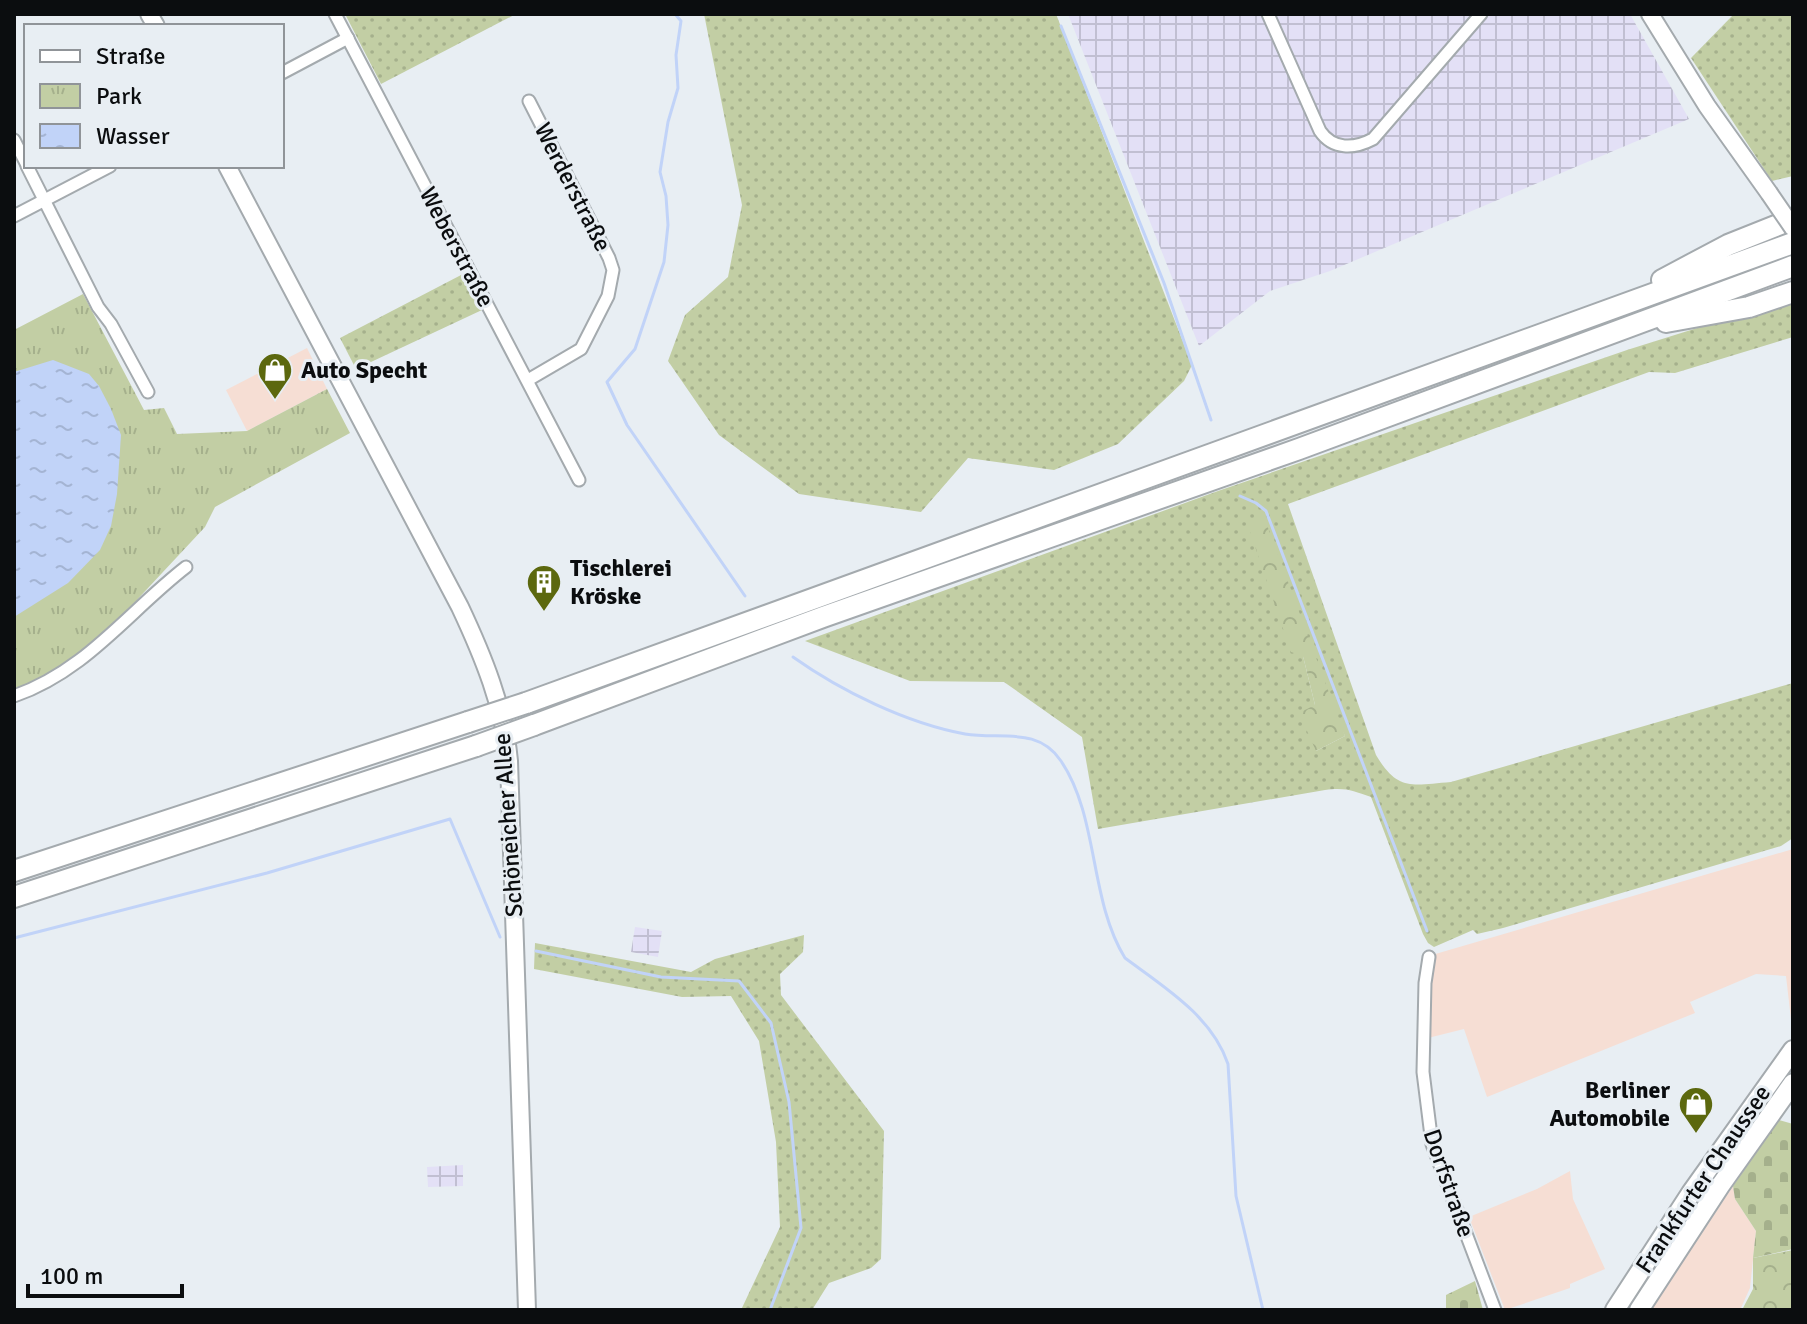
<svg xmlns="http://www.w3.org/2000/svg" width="1807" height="1324" viewBox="0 0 1807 1324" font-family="Signika,sans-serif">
<defs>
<pattern id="industrial-grid" width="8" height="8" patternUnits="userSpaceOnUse" patternTransform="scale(2)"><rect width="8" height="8" fill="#e3e0f6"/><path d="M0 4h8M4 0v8" fill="none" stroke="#c1bfd2"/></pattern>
<pattern id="grass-dots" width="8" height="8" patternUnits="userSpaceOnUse" patternTransform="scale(2)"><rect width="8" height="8" fill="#c2cea4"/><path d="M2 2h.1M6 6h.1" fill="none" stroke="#a5b08c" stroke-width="1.8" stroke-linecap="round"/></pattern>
<pattern id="forest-crowns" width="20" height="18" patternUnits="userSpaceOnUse" patternTransform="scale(2)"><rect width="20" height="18" fill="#c2cea4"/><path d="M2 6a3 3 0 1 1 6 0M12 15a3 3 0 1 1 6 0" fill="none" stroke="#a5b08c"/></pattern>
<pattern id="cemetery-stones" width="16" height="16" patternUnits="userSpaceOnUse" patternTransform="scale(2)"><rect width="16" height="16" fill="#c2cea4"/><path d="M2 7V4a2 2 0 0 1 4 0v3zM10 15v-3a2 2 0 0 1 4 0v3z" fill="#a5b08c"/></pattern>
<pattern id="park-tufts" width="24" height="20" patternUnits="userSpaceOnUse" patternTransform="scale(2)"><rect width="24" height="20" fill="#c2cea4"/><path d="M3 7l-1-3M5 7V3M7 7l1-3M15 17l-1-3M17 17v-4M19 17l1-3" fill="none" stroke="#a5b08c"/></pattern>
<pattern id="water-ripples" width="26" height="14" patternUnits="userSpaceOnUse" patternTransform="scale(2)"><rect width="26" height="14" fill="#c1d3f8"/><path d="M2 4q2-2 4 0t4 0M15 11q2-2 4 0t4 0" fill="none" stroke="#a4b4d3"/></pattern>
</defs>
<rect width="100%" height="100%" fill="#e8eef3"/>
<g fill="#f6ded4">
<polygon points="307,348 327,389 247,431 226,390"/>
<polygon points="1793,849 1792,1028 1786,976 1756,974 1690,1002 1695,1013 1487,1097 1464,1029 1428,1038 1432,955"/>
<polygon points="1570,1171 1573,1199 1605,1269 1570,1284 1570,1288 1505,1310 1469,1217 1537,1189"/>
<polygon points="1733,1186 1735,1199 1756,1231 1750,1288 1740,1310 1651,1310"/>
</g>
<g fill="url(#industrial-grid)">
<polygon points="1068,14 1630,14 1689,119 1330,271 1270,291 1199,346"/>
<polygon points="635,927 662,931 658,957 631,952"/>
<polygon points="463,1165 463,1186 428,1187 427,1167"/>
</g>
<g fill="url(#grass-dots)" fill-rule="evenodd">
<polygon points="345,14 516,14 381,84"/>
<polygon points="704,14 1056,14 1192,365 1184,381 1118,444 1054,470 968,458 921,512 799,494 719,435 668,361 685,315 728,277 742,205"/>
<polygon points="1734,14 1793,14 1793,176 1772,181 1691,58"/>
<polygon points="463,274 482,310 356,369 340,338"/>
<path d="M1793,298V337L1675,373L1649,372L1288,504L1376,755C1398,792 1412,785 1451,782L1793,683V838L1781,846L1503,928L1477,934L1473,930L1434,947L1428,943L1423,934L1371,797C1353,791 1346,787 1325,790L1098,829L1082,737L1004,682L910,681L805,641L1218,491L1627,350ZM1303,656L1345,736L1316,751L1315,705Z"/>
<polygon points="804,935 803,952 780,974 781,995 884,1131 881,1259 871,1268 829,1283 812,1310 741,1310 780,1227 776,1142 759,1041 731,996 682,997 534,969 535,943 691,972 715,959"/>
</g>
<g fill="url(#forest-crowns)">
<polygon points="1264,517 1345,736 1316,751 1299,713 1315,705 1303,656 1291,652 1246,520"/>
<polygon points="1793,1250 1793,1310 1742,1310 1753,1289 1753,1258"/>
</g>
<g fill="url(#cemetery-stones)">
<polygon points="1779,1120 1793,1124 1793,1249 1753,1258 1756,1231 1735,1199 1733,1186"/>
<polygon points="1475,1281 1483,1310 1446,1310 1446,1295"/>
</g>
<polygon fill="url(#park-tufts)" points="83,294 144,410 164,408 177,434 247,431 327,389 350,433 215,507 205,527 120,618 52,675 14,689 14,330"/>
<polygon fill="url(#water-ripples)" points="53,360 89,374 99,386 111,409 121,435 117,494 111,526 100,550 68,583 14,617 14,372"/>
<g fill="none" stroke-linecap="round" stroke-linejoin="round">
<g stroke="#c1d3f8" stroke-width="3">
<polyline points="663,14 670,14"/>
<polyline points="675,14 681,21 676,55 678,88 668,122 660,172 666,196 668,225 664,262 635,349 607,382 627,425 745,596"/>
<polyline points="1061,26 1164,283 1211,420"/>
<polyline points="1240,496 1256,503 1266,511 1427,931"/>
<path d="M793,657C841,691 906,723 965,734C1000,740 1038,726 1061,761C1099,817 1089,900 1125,958C1164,987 1212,1016 1228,1064L1236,1196L1263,1310"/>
<polyline points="14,938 267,873 450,819 500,937"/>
<polyline points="536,951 661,977 739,981 771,1023 789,1102 801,1228 770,1310"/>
</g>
<g stroke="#a4aaae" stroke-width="15">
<g id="street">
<polyline points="335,14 579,480"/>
<path d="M1268,14L1320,131C1333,150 1354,149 1373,139L1481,14"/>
<polyline points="282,73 348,38"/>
<polyline points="14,140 26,163"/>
<polyline points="27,166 98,307 111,324 148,392"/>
<polyline points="14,216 110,166"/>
<polyline points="528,380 581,349 608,296 613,270 609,258 529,101"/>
<path d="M14,696C86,671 128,612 186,567"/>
<polyline points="1429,957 1425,983 1423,1072 1432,1144 1495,1310"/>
</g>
</g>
<g stroke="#a4aaae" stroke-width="20">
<g id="secondary">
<polyline points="149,14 156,26"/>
<polyline points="1650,14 1707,106 1769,193"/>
<path d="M227,166L460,607C483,656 504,707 509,761L527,1310"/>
</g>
</g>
<g stroke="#a4aaae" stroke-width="22">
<g id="primary">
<polyline points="1615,1310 1691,1193 1793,1050"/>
<polyline points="1639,1310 1720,1186 1793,1083"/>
</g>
</g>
<g stroke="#a4aaae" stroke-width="24">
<g id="highway">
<polyline points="1662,280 1728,245 1793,219"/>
<polyline points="1666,322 1749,307 1793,292"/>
<polyline points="526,703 1793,243"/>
<polyline points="534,725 823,617 1299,449 1793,266"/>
<polyline points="14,871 468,722"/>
<polyline points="14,897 476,746"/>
</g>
</g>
<use href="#street" stroke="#fff" stroke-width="11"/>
<use href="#secondary" stroke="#fff" stroke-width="16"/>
<use href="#primary" stroke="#fff" stroke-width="18"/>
<use href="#highway" stroke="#fff" stroke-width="20"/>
<g stroke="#a4aaae" stroke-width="20" stroke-linecap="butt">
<polyline id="secondary-bridge" points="1769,193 1793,228"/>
</g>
<g stroke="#a4aaae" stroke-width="24" stroke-linecap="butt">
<g id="highway-bridge">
<polyline points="468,722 526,703"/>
<polyline points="476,746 534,725"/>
</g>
</g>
<use href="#secondary-bridge" stroke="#fff" stroke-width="16"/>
<use href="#highway-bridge" stroke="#fff" stroke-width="20"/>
</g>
<defs>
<g id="shop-pin" transform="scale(1.8)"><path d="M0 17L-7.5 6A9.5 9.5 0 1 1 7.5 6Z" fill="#5c680e" stroke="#e8eef3"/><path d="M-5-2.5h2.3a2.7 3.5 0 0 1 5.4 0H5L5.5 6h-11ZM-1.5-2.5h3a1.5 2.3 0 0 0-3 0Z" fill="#fff"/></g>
<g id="building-pin" transform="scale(1.8)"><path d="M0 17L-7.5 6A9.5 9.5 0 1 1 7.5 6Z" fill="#5c680e" stroke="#e8eef3"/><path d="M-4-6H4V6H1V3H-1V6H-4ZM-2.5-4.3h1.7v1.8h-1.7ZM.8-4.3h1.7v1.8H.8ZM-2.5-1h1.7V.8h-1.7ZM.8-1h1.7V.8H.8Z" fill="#fff"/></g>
</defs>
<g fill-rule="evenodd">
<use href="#shop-pin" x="275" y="370"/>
<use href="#building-pin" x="544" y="582"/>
<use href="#shop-pin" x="1696" y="1104"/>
</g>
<g text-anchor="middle" stroke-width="6" stroke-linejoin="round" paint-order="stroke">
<g font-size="24" fill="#0b0d0f" stroke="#e8eef3">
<text transform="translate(573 187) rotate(63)" y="8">Werderstraße</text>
<text transform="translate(457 247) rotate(62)" y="8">Weberstraße</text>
<text transform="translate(508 825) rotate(-94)" y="8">Schöneicher Allee</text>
<text transform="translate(1703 1179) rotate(-56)" y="8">Frankfurter Chaussee</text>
<text transform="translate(1449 1183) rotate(71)" y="8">Dorfstraße</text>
</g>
<g font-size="24" font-weight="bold" fill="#0b0d0f" stroke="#e8eef3" text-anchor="start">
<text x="301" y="378">Auto Specht</text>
<text x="570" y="576">Tischlerei<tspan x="570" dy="28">Kröske</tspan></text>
<text x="1670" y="1098" text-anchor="end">Berliner<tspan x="1670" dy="28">Automobile</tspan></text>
</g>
</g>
<rect width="1807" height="1324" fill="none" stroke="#0b0d0f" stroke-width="32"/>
<rect x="24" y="24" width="260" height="144" fill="#e8eef3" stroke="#909498" stroke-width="2"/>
<rect x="40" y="50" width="40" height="12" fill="#ffffff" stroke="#909498" stroke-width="2"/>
<text x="96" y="64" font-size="24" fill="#0b0d0f">Straße</text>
<rect x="40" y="84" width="40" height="24" fill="url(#park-tufts)" stroke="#909498" stroke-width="2"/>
<text x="96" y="104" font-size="24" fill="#0b0d0f">Park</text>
<rect x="40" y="124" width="40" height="24" fill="url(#water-ripples)" stroke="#909498" stroke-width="2"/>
<text x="96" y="144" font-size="24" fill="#0b0d0f">Wasser</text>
<path d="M28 1284v12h154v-12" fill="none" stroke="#0b0d0f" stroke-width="4"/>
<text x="40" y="1284" font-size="24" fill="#0b0d0f" stroke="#e8eef3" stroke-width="6" paint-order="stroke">100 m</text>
</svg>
